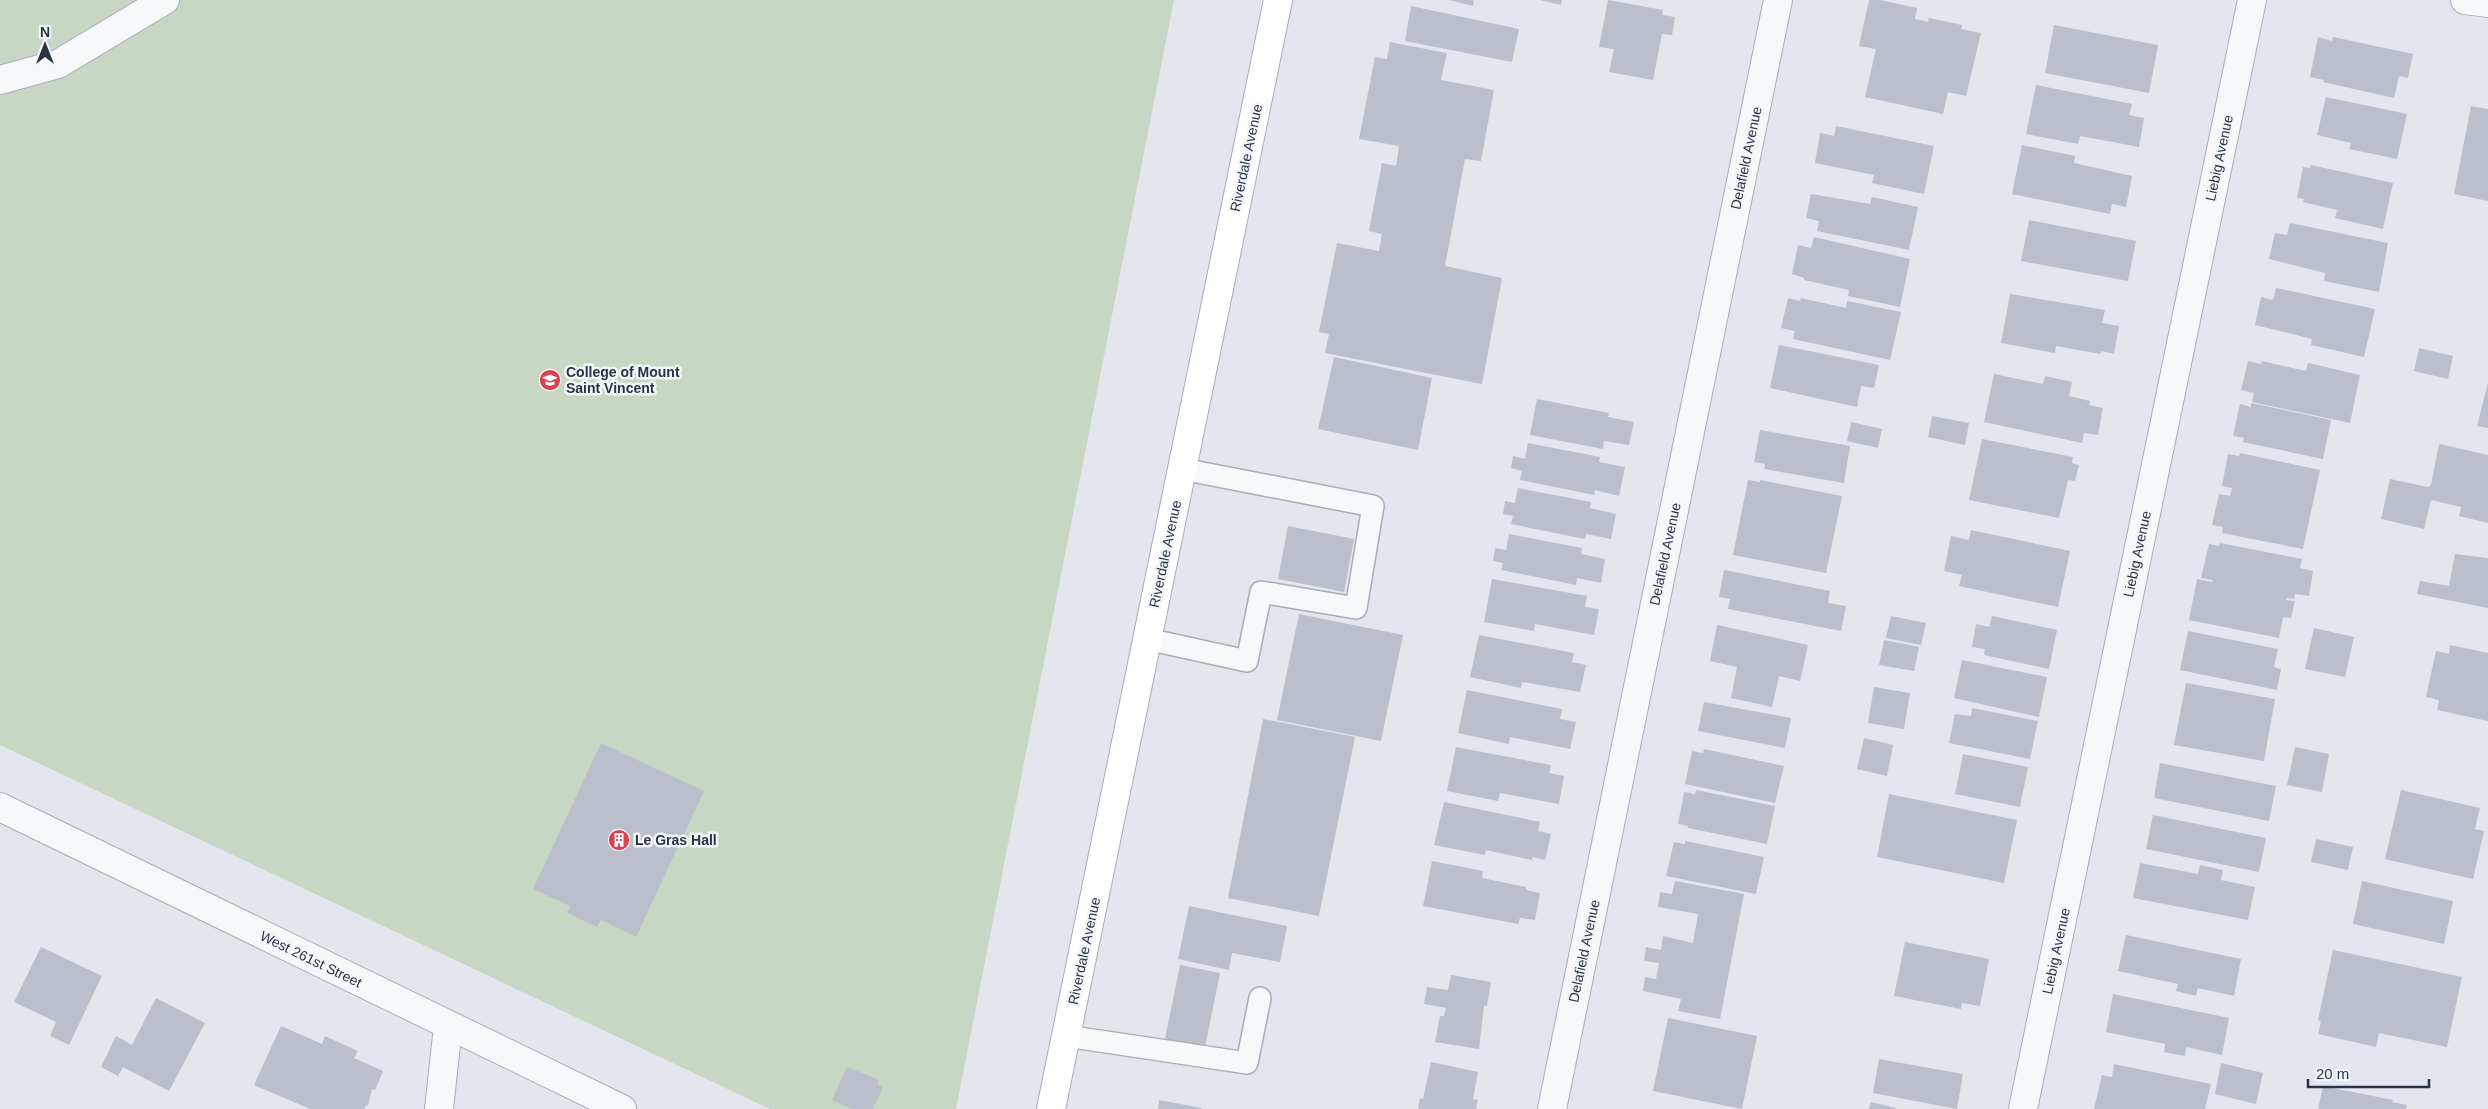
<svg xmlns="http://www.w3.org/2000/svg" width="2488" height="1109" viewBox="0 0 2488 1109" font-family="Helvetica,sans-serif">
<rect width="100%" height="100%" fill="#e3e6ec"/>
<polygon fill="#c8d7c4" points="0,0 1174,0 956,1109 770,1109 0,745"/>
<g fill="#babfcb">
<polygon points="1449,0 1474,0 1473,6"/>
<polygon points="1540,0 1562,0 1561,5"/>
<polygon points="1608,0 1663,10 1662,15 1675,17 1672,35 1662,34 1653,80 1609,72 1614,49 1599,47"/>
<polygon points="1869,0 1880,0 1917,8 1915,19 1928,22 1929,18 1962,25 1961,29 1981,33 1966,96 1948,92 1943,114 1865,97 1876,49 1859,46"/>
<polygon points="1411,6 1519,29 1512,62 1405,41"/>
<polygon points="2054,25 2158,45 2149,93 2045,73"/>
<polygon points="2318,37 2332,41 2333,37 2413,54 2408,78 2399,76 2394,98 2323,82 2324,80 2310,77"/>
<polygon points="1390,42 1447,53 1441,80 1494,90 1481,161 1465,159 1445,266 1502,278 1482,384 1325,353 1329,334 1319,332 1337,243 1379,251 1382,234 1369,231 1382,163 1396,166 1399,146 1359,139 1375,57 1387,59"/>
<polygon points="2036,85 2132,104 2129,115 2144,118 2139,147 2080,136 2078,144 2026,134"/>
<polygon points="2326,97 2407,114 2397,159 2349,149 2351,143 2317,135"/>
<polygon points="2471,106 2488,109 2488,201 2454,194"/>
<polygon points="1836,126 1934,146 1924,194 1872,183 1874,175 1815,163 1820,133 1834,136"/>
<polygon points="2022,145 2075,156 2074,163 2132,176 2126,207 2112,204 2110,214 2012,194"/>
<polygon points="2311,165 2393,183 2383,229 2335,218 2337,210 2303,202 2304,199 2297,198 2303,167 2310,168"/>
<polygon points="1811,194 1870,204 1872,197 1918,207 1909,250 1817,231 1819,221 1806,218"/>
<polygon points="2029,220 2136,241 2128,281 2021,261"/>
<polygon points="2290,223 2388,243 2379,292 2324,281 2325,273 2269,259 2275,233 2287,235"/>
<polygon points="1814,237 1910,259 1900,307 1848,296 1849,290 1804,280 1804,278 1792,274 1798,245 1811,248"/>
<polygon points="2276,288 2375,309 2364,357 2311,345 2312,339 2255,325 2261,297 2273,300"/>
<polygon points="2010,294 2105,310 2102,323 2119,326 2114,354 2101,351 2100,354 2056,346 2055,353 2001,343"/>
<polygon points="1788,298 1800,301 1801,298 1846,308 1847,301 1901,312 1890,360 1793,339 1795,331 1781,328"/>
<polygon points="1779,345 1879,365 1874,388 1861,386 1857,407 1770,388"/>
<polygon points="2419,348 2453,356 2448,379 2414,371"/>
<polygon points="1334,357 1432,378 1418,450 1318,429"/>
<polygon points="2248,361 2261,364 2262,361 2306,371 2308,363 2360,375 2350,423 2252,402 2254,393 2241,390"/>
<polygon points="1994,374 2043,384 2045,376 2072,382 2069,396 2090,401 2089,405 2103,408 2098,435 2084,433 2082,443 1984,422"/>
<polygon points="2488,383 2488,428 2477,426"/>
<polygon points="1537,399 1609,413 1608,417 1634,422 1629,445 1604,441 1603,449 1530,435"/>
<polygon points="2251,403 2331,420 2323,459 2243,442 2244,438 2233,436 2240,404 2251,407"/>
<polygon points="1932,416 1969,423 1965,445 1928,437"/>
<polygon points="1851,422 1882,429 1878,448 1847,441"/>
<polygon points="1760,430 1850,446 1844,483 1764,469 1765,464 1754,462"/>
<polygon points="1982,439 2073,457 2072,463 2079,465 2075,481 2068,480 2059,518 1969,500"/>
<polygon points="1528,443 1600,457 1599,462 1625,467 1619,496 1595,490 1594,495 1520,480 1522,471 1511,468 1513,456 1525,459"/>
<polygon points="2439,444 2488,455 2488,523 2459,516 2461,507 2431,500 2424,529 2381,519 2390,479 2428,487 2431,485"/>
<polygon points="2240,453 2320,470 2303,549 2222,533 2223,527 2212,525 2219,494 2230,496 2232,488 2222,486 2228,454 2239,456"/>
<polygon points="1748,480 1760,482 1760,480 1842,496 1826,573 1733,555"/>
<polygon points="1518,488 1591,502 1590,508 1616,514 1611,539 1586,534 1585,539 1511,524 1513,516 1503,514 1505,501 1515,503"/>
<polygon points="1288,526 1354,539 1344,592 1278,579"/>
<polygon points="1971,530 2070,551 2058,607 1959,586 1962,575 1944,571 1951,536 1969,540"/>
<polygon points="1509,534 1582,548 1581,554 1605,559 1601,583 1577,578 1576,585 1501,570 1503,563 1493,561 1495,548 1506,550"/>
<polygon points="2220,543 2302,559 2300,568 2313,571 2309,596 2295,594 2294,599 2287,598 2286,600 2295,601 2291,618 2283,617 2279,638 2189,620 2197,579 2212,582 2213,580 2201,578 2209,544 2219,546"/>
<polygon points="2455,554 2488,558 2488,608 2417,594 2420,581 2449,586"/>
<polygon points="1724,570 1830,591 1828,603 1846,606 1841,631 1728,609 1730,599 1719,597"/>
<polygon points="1492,579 1587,596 1585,607 1599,609 1594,635 1535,624 1534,631 1484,622"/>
<polygon points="1299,614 1403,635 1381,741 1277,720"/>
<polygon points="1891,616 1926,623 1921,645 1886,638"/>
<polygon points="1992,616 2057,630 2049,669 1984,655 1985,649 1972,647 1976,624 1989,627"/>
<polygon points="1717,625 1808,645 1800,681 1779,676 1772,707 1731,698 1737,667 1710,661"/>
<polygon points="2314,628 2354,637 2345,677 2305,669"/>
<polygon points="2188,631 2278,649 2274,667 2281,669 2277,690 2180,670"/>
<polygon points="1479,635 1574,653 1572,662 1586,665 1580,692 1522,682 1521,688 1470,677"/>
<polygon points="1884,640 1919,647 1914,671 1879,665"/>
<polygon points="2450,645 2488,653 2488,721 2437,710 2439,700 2426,697 2436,651 2449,654"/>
<polygon points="1962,660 2047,677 2039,717 1954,698"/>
<polygon points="2186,683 2275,699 2264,761 2174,745"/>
<polygon points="1874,687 1910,693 1904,729 1868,723"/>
<polygon points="1467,690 1562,709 1560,719 1576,722 1570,749 1510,737 1509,744 1458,733"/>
<polygon points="1704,702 1791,718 1785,748 1698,731"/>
<polygon points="1972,708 2038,721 2030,759 1949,743 1955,714 1971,716"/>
<polygon points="1263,719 1355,737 1319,916 1228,898"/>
<polygon points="1864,738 1893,745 1887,776 1857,769"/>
<polygon points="601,743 704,791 636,937 601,920 597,927 567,913 570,906 533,889"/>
<polygon points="1456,747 1551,765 1549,773 1564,776 1559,804 1500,793 1498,801 1447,791"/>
<polygon points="2295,747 2329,754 2322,792 2287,785"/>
<polygon points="1704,749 1784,766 1775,803 1685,784 1692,751 1703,753"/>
<polygon points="1963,754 2028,767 2020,807 1955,794"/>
<polygon points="2160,763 2276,786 2269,821 2154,798"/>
<polygon points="1696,790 1775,806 1767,844 1688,828 1688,826 1678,824 1684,792 1695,794"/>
<polygon points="2401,790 2480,808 2475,829 2484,831 2473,879 2385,859"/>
<polygon points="1889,794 2017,820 2004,883 1877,857"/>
<polygon points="1444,802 1540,822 1538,831 1551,834 1545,860 1533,857 1532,860 1486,850 1485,855 1434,845"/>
<polygon points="2153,815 2266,838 2259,872 2146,849"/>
<polygon points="2316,839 2353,847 2348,870 2311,862"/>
<polygon points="1685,841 1764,857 1756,894 1666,876 1674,842 1685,844"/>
<polygon points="1432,861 1483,871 1482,878 1526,887 1526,890 1540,893 1535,920 1520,918 1518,924 1423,906"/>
<polygon points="2140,863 2198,874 2200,865 2223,870 2221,880 2255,887 2248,920 2133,898"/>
<polygon points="1675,881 1744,894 1720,1019 1678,1011 1681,999 1643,991 1645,977 1656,979 1659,963 1644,961 1646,947 1661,950 1663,936 1693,943 1698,914 1658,907 1660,892 1672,894"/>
<polygon points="2362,881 2453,901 2444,944 2353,924"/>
<polygon points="1189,906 1287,926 1280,962 1232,953 1229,970 1178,959"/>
<polygon points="2126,935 2241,959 2234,996 2198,988 2196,996 2176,991 2178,984 2118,971"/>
<polygon points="1905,942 1989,959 1980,1006 1962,1003 1961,1009 1894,996"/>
<polygon points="41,947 102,976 69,1045 50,1036 56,1022 14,1002"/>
<polygon points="2333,950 2462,977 2447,1047 2379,1033 2376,1047 2318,1034 2321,1021 2318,1020"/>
<polygon points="1180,965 1220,973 1204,1052 1164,1044"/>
<polygon points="1451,975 1491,982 1487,1006 1484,1006 1479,1049 1435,1042 1440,1016 1444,1016 1446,1008 1424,1004 1427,987 1448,990"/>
<polygon points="2113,994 2229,1018 2222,1055 2186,1047 2185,1056 2164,1052 2165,1044 2106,1032"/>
<polygon points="156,998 205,1023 169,1091 123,1067 118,1076 101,1067 116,1036 132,1045"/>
<polygon points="1668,1018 1757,1036 1742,1109 1653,1091"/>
<polygon points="281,1026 322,1044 325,1036 358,1051 354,1058 383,1071 375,1090 372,1089 368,1105 364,1107 366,1109 310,1109 254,1085"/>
<polygon points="1879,1059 1963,1074 1957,1109 1873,1093"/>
<polygon points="1431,1062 1478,1072 1473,1099 1478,1100 1476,1109 1418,1109 1420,1098 1423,1099"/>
<polygon points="2221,1063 2263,1073 2256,1104 2215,1094"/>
<polygon points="2114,1064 2211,1084 2205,1109 2094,1109 2102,1075 2112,1077"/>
<polygon points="847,1067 879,1080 877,1084 883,1087 873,1109 852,1109 832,1100"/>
<polygon points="2323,1086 2393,1100 2392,1102 2407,1105 2406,1109 2318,1109"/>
<polygon points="1159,1100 1202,1108 1202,1109 1158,1109"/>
<polygon points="1871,1102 1896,1108 1895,1109 1869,1109"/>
</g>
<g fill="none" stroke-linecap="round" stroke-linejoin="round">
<g stroke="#a7adb7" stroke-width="24">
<g id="lane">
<polyline points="1147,639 1247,661 1261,592 1356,608 1373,506 1182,469"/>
<polyline points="1066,1036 1247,1063 1260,998"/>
</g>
</g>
<g stroke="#a7adb7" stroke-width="30">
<g id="street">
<polyline points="2465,0 2488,3"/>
<polyline points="0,80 58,64 165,0"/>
<polyline points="0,807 622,1109"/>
<polyline points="439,1109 448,1026"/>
<polyline points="1552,1109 1778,0"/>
<polyline points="2023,1109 2252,0"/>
</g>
</g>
<g stroke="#a7adb7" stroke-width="30">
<polyline id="secondary" points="1051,1109 1278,0"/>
</g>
<use href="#lane" stroke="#f7f8fa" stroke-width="21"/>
<use href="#street" stroke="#f7f8fa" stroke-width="28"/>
<use href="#secondary" stroke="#fff" stroke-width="28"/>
</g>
<defs>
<g id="university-disc" transform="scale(1.125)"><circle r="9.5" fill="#d94151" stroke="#f4f6f9"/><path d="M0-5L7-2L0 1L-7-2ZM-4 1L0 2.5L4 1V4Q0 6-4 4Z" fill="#fff"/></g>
<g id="building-disc" transform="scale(1.125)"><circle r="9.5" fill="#d94151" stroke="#f4f6f9"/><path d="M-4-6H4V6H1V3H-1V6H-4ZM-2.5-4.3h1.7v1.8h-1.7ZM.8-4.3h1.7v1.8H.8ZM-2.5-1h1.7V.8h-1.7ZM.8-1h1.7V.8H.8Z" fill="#fff"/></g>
</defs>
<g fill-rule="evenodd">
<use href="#university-disc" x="550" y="380"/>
<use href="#building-disc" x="619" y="840"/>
</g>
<g text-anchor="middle" stroke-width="5" stroke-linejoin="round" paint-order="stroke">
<g font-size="14" fill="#293346" stroke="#f4f6f9">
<text transform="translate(1246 158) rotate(-78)" y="5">Riverdale Avenue</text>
<text transform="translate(1746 158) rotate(-78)" y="5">Delafield Avenue</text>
<text transform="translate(2219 158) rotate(-78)" y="5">Liebig Avenue</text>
<text transform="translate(1165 554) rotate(-78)" y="5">Riverdale Avenue</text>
<text transform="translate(1665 554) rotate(-78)" y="5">Delafield Avenue</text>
<text transform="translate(2137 554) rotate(-78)" y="5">Liebig Avenue</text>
<text transform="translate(1084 951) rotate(-78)" y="5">Riverdale Avenue</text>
<text transform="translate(1584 951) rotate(-78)" y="5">Delafield Avenue</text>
<text transform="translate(2056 951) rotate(-78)" y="5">Liebig Avenue</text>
<text transform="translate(311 959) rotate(26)" y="5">West 261st Street</text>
</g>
<g font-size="14" font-weight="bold" fill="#293346" stroke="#f4f6f9" text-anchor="start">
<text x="566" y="377">College of Mount<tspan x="566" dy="16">Saint Vincent</tspan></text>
<text x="635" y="845">Le Gras Hall</text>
</g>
</g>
<g transform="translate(45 45)" stroke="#f4f6f9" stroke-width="4" paint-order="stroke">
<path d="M0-4L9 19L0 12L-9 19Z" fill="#293346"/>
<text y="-8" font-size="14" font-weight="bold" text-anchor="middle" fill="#293346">N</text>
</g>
<path d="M2308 1079v8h121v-8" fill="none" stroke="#293346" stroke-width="2.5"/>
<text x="2316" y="1079" font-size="15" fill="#293346" stroke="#f4f6f9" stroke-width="4" paint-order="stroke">20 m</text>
</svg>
